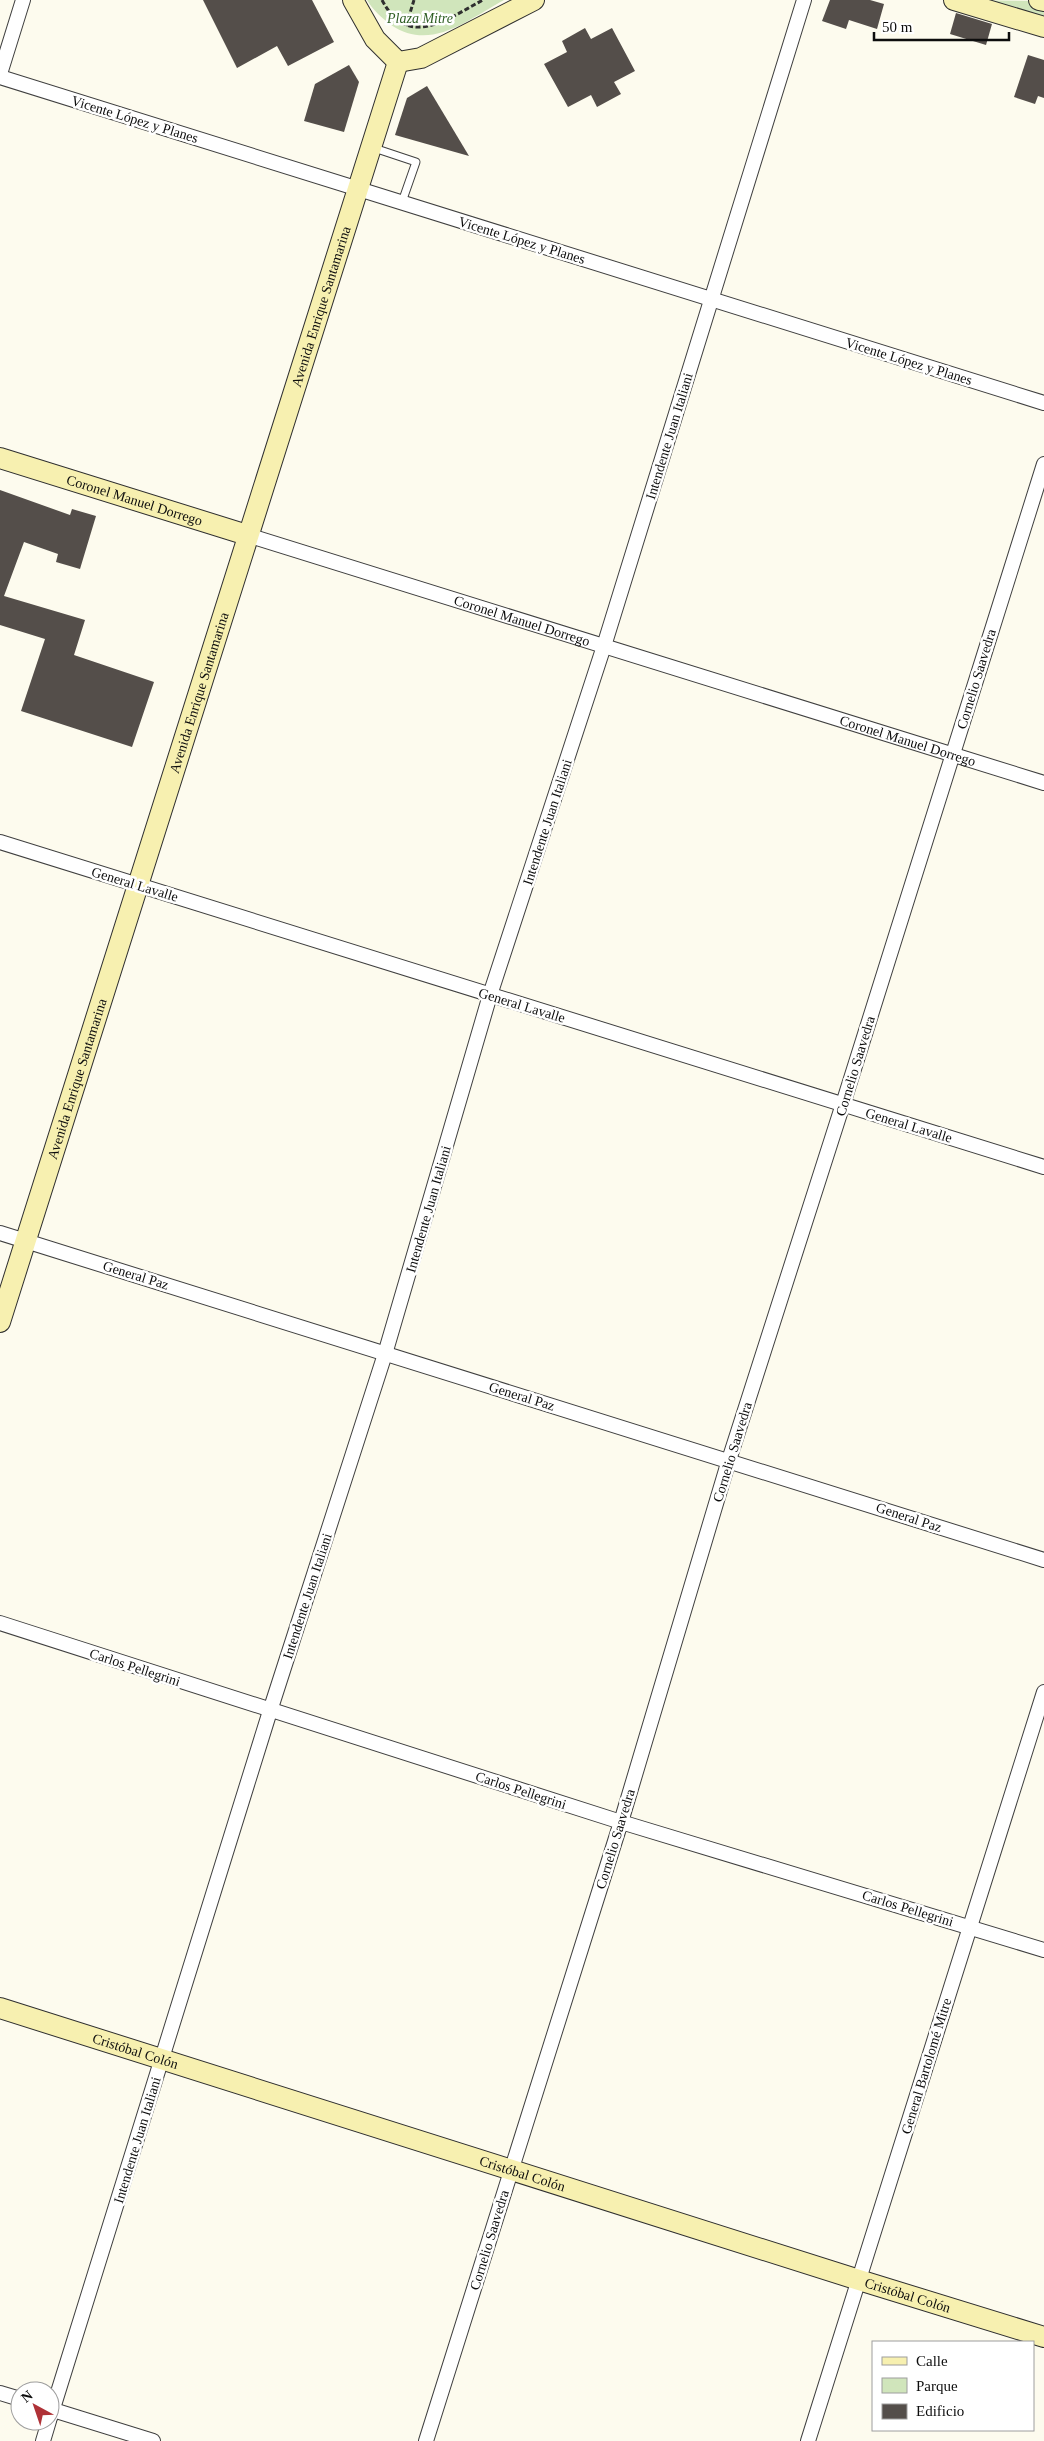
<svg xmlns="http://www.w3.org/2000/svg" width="1044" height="2441" viewBox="0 0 1044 2441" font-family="'Times New Roman',serif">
<rect width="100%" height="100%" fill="#fdfbee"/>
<g fill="#d0e5bb">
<path d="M367,0H504C467,20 431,52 391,25C382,18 373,10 367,0Z"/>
<polygon points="954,0 1044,1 1044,27"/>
</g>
<g fill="#544e4a">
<polygon points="203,0 312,0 334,42 288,66 277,46 237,68"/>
<polygon points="830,0 870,0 884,4 877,29 849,20 846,29 822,21"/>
<polygon points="956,13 992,24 986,45 950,34"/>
<polygon points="585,28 591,39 612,28 635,71 614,82 621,94 597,107 591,95 568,107 544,64 567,52 562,41"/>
<polygon points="1028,55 1044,60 1044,98 1038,96 1035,104 1014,97"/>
<polygon points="349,65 359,82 344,132 304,121 315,84"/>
<polygon points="427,86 469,156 395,135 407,98"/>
<polygon points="0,490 70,515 72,509 96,516 80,569 56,562 58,554 24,542 4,596 85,620 74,655 154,682 132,747 21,711 45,639 0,625"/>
</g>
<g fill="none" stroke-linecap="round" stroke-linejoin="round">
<g stroke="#404040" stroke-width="9">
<polyline id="lane" points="374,148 416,162 402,202"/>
</g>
<g stroke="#404040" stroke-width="16">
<g id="street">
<polyline points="0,74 23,0"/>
<polyline points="0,77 1044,403"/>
<path id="s1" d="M247,535L1044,783"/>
<polyline points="0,842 1044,1167"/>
<polyline points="0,1233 1044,1560"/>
<polyline points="0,1623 621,1822 1044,1950"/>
<polyline points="0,2393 20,2399"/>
<polyline points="50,2409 153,2441"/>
<polyline points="50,2418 270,1711 385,1354 490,995 604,646 804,0"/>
<polyline points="43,2441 49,2421"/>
<polyline points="426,2441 621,1822 729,1460 843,1104 1044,464"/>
<polyline points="808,2441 1044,1692"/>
</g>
</g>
<g stroke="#2f2f2f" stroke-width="22">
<g id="secondary">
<polyline points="353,0 375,39 398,62 421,58 534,0"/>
<polyline points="954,0 1044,27"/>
<polyline points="1039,0 1044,1"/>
<path id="s2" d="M0,458L247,535"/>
<path id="s3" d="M0,1322L398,62"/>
<path id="s4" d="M0,2008L859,2280L1044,2337"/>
</g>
</g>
<g stroke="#2f2f2f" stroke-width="3" stroke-dasharray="5 2.5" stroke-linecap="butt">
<path d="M382,0C408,50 447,19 483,0"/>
<polyline points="406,26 414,0"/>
</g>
<use href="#lane" stroke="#fff" stroke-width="7"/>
<use href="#street" stroke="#fff" stroke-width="14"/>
<use href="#secondary" stroke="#f7f0b0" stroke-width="20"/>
</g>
<g text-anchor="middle" stroke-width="5" stroke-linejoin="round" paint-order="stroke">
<g font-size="14" font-style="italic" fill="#2f5e24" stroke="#fff">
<text x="420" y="23">Plaza Mitre</text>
</g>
<g font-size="14" fill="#0d0d0d" stroke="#fff">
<text transform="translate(135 119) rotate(17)" y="5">Vicente López y Planes</text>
<text transform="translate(522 240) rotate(17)" y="5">Vicente López y Planes</text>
<text dy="5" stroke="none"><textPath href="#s3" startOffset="1065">Avenida Enrique Santamarina</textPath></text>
<text transform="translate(909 361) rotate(17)" y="5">Vicente López y Planes</text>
<text transform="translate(669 436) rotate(-73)" y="5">Intendente Juan Italiani</text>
<text dy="5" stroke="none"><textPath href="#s2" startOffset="141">Coronel Manuel Dorrego</textPath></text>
<text dy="5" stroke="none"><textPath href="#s1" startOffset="288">Coronel Manuel Dorrego</textPath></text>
<text transform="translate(976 679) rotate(-73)" y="5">Cornelio Saavedra</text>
<text dy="5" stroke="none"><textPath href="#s3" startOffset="660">Avenida Enrique Santamarina</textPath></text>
<text dy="5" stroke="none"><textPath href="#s1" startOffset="692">Coronel Manuel Dorrego</textPath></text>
<text transform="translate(547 822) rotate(-72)" y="5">Intendente Juan Italiani</text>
<text transform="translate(135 884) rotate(17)" y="5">General Lavalle</text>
<text transform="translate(522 1005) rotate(17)" y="5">General Lavalle</text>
<text transform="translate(855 1066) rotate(-73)" y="5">Cornelio Saavedra</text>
<text dy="5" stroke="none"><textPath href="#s3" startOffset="255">Avenida Enrique Santamarina</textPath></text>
<text transform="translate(909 1125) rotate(17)" y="5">General Lavalle</text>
<text transform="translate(428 1209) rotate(-74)" y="5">Intendente Juan Italiani</text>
<text transform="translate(136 1275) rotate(17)" y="5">General Paz</text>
<text transform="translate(522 1396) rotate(17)" y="5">General Paz</text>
<text transform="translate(732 1452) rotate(-73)" y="5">Cornelio Saavedra</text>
<text transform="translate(909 1517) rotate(18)" y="5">General Paz</text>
<text transform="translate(307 1596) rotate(-72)" y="5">Intendente Juan Italiani</text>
<text transform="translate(135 1667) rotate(18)" y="5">Carlos Pellegrini</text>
<text transform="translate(521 1790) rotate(18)" y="5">Carlos Pellegrini</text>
<text transform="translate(615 1839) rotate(-73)" y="5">Cornelio Saavedra</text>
<text transform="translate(908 1908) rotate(17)" y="5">Carlos Pellegrini</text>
<text dy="5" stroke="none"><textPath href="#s4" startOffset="142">Cristóbal Colón</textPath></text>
<text transform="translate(926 2066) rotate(-73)" y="5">General Bartolomé Mitre</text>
<text transform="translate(137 2140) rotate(-73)" y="5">Intendente Juan Italiani</text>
<text dy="5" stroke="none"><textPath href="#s4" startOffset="548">Cristóbal Colón</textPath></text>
<text transform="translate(489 2240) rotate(-73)" y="5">Cornelio Saavedra</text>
<text dy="5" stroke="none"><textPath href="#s4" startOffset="952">Cristóbal Colón</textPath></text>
</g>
</g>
<rect x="872" y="2341" width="162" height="90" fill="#ffffff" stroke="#9e9e9e"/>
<rect x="882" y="2357" width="25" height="8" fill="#f7f0b0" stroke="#9e9e9e"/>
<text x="916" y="2366" font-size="15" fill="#0d0d0d">Calle</text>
<rect x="882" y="2378" width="25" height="15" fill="#d0e5bb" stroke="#9e9e9e"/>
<text x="916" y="2391" font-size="15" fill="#0d0d0d">Parque</text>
<rect x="882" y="2404" width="25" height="15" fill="#544e4a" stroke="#9e9e9e"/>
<text x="916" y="2416" font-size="15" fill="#0d0d0d">Edificio</text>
<g transform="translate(35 2406) rotate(320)"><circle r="24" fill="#ffffff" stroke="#9e9e9e"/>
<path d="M0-4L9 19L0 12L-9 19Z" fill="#af3237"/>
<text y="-8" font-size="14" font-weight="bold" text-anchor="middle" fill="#0d0d0d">N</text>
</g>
<path d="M874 32v8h135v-8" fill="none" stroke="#0d0d0d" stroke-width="2.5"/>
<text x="882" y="32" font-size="15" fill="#0d0d0d" stroke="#ffffff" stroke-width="4" paint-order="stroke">50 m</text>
</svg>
